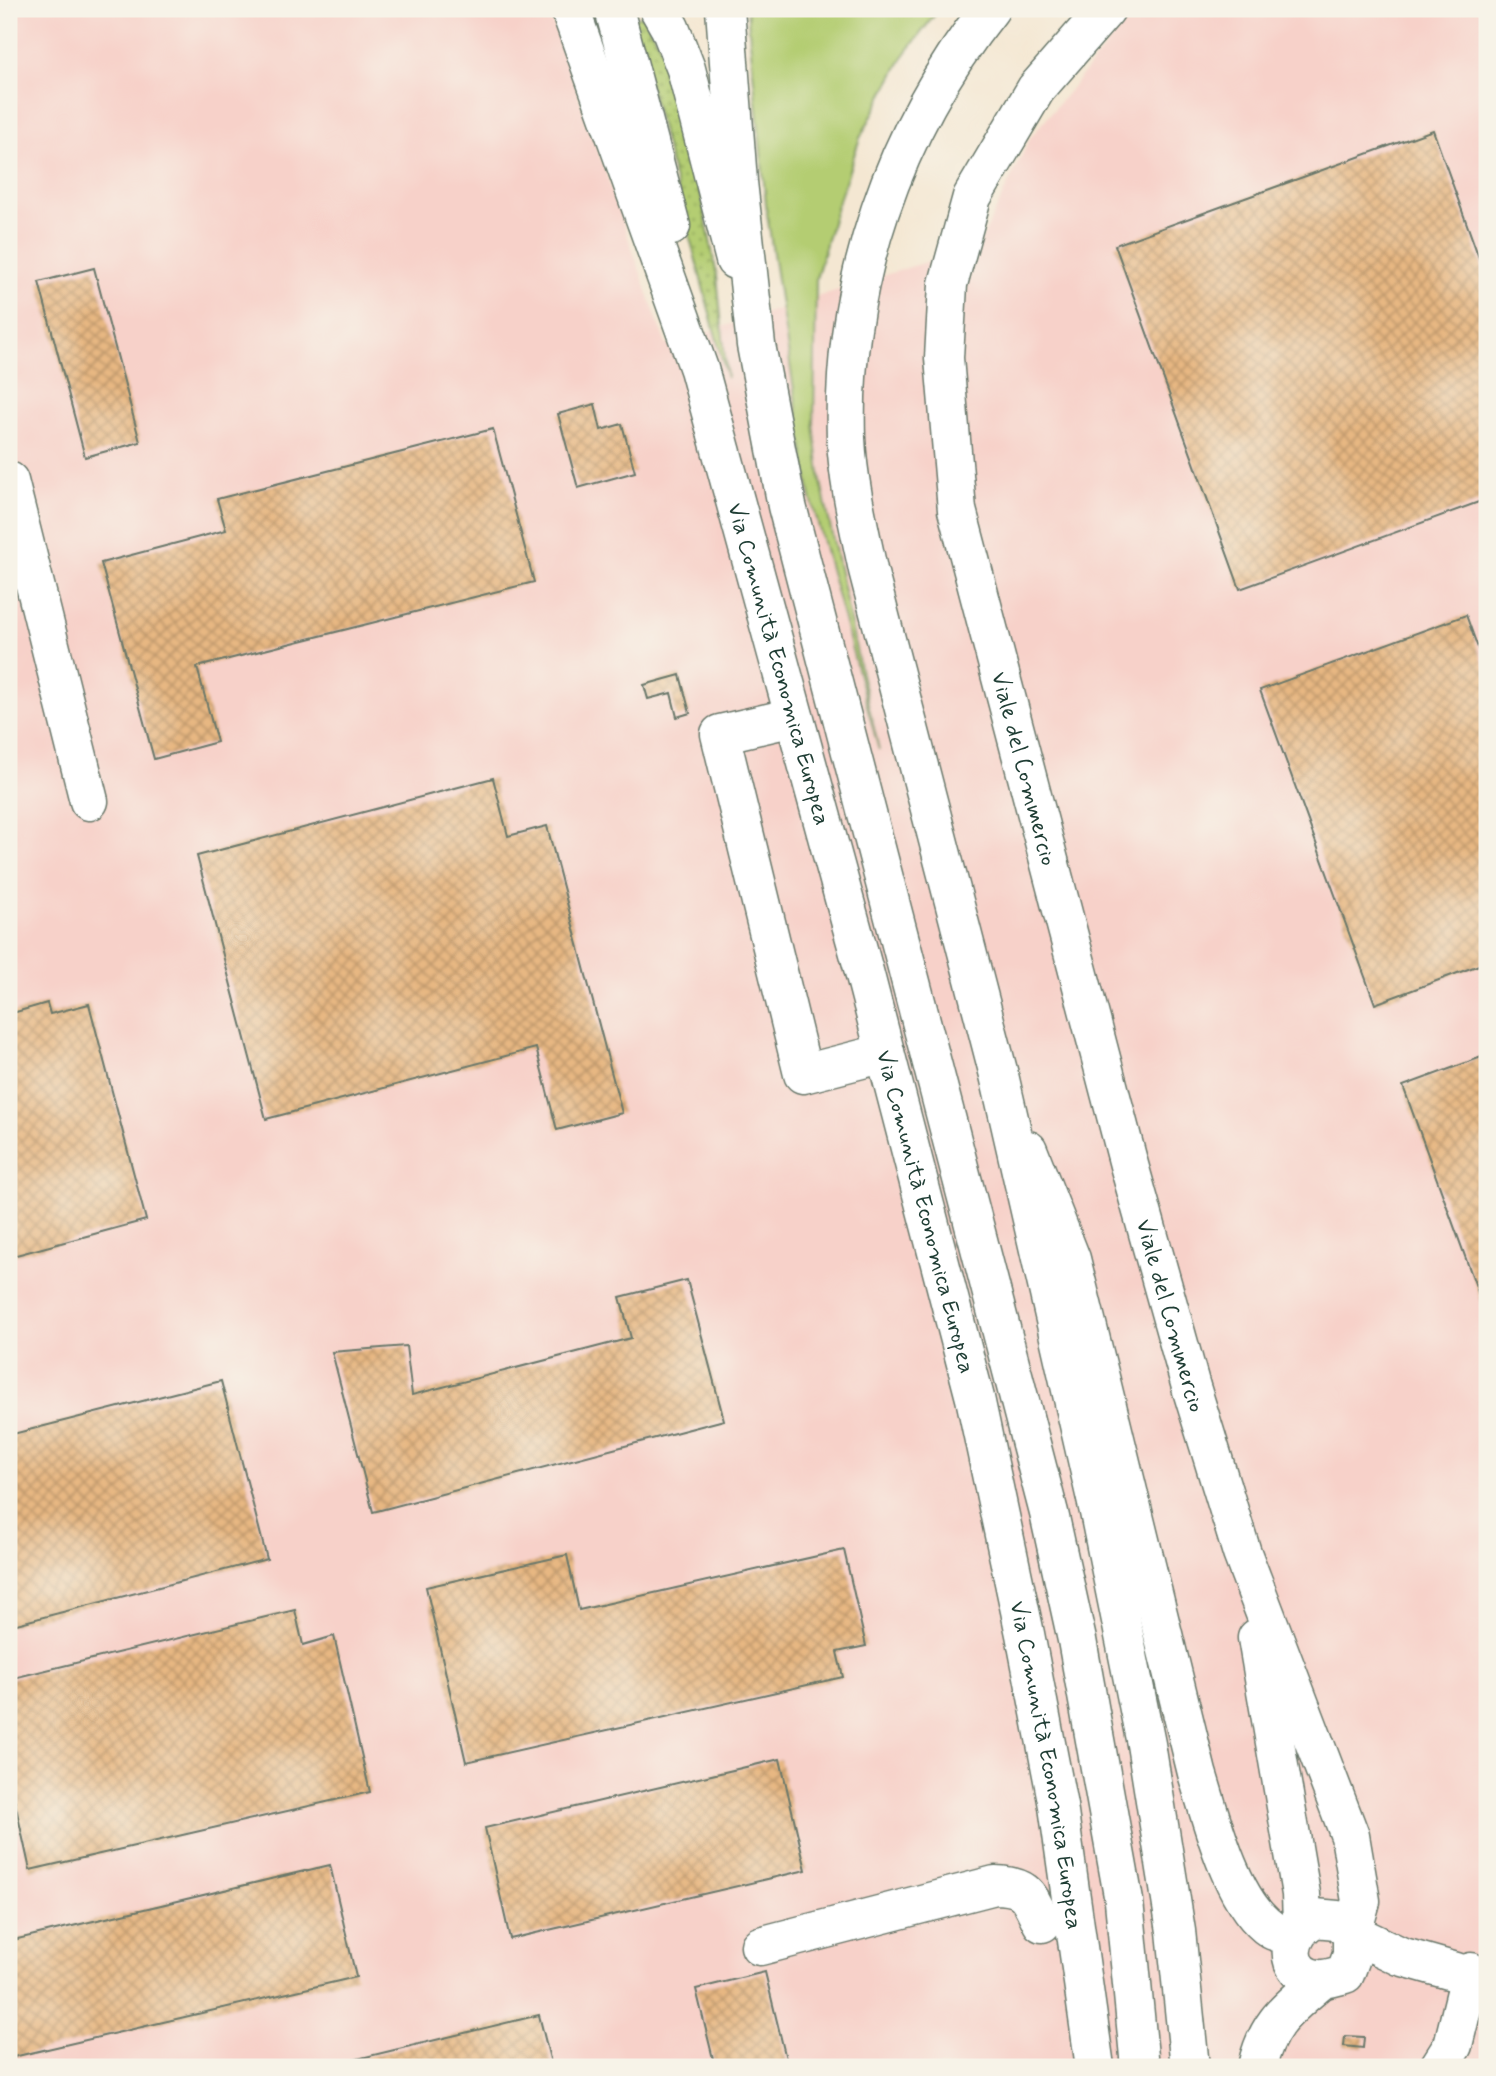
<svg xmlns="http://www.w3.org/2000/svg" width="1496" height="2076" viewBox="0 0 1496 2076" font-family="Mynerve,sans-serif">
<defs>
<pattern id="garden-dots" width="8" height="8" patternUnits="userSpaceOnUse" patternTransform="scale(1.75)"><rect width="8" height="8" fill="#b4cd72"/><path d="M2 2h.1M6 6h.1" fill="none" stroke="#92a85e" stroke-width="1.8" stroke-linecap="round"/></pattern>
<pattern id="building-cross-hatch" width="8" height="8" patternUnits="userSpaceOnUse" patternTransform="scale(1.75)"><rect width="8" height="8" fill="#e7b782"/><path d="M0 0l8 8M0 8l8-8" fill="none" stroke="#bb966b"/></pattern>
</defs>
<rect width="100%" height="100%" fill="#f7f3e8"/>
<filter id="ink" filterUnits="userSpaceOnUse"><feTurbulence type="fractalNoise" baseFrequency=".0143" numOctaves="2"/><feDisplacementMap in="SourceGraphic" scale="14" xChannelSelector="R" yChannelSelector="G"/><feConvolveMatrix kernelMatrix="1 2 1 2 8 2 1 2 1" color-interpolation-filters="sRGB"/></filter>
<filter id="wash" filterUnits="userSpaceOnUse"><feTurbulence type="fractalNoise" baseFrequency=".00686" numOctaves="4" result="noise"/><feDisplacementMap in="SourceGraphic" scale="28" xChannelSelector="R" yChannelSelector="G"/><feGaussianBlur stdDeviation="1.57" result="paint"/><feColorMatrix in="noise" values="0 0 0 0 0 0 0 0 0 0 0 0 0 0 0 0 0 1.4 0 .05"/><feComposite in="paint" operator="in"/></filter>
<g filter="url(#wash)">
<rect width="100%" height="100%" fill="#f4e7d2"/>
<polygon fill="#f7d1c9" points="9,9 548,9 666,345 979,245 1030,138 1137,9 1487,9 1487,2067 9,2067"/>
<polygon fill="#b4cd72" stroke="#6a8553" stroke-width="2" points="747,9 939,9 903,57 860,138 835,212 816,279 814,424 821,482 861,673 879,750 810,494 767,214"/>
<polygon fill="url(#garden-dots)" stroke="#6a8553" stroke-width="2" points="642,16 658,42 671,72 702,200 717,276 727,378 632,18"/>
<g id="blocks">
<g fill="url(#building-cross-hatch)">
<polygon points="1433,130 1487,280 1487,499 1240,589 1115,245"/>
<polygon points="94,268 140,442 85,457 39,282"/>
<polygon points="595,404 601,430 622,424 635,472 578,488 558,414"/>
<polygon points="493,429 534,582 197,667 217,742 154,759 101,563 226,530 217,499"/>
<polygon points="1466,615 1487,673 1487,962 1375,1004 1260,690"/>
<polygon points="680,675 690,713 677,717 671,693 648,699 644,685"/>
<polygon points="493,778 508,836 547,826 622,1113 557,1130 536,1048 266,1119 197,856"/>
<polygon points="47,1003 50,1014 89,1004 146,1220 9,1257 9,1014"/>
<polygon points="1487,1055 1487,1301 1482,1303 1403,1086"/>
<polygon points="687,1280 724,1420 373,1512 332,1352 406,1346 412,1395 631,1338 620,1297"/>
<polygon points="221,1381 267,1559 9,1626 9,1435"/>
<polygon points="844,1550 866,1646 837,1652 843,1677 466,1762 426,1587 567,1555 579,1610"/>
<polygon points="295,1610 303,1645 334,1636 370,1792 30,1870 9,1776 9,1679"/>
<polygon points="780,1759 806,1870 510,1939 485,1828"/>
<polygon points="330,1865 356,1977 9,2058 9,1941"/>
<polygon points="765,1972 788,2067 715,2067 696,1989"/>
<polygon points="539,2015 552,2067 328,2067 328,2066"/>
<polygon points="1345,2036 1364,2037 1363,2048 1344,2046"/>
</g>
</g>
</g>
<g filter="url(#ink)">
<use href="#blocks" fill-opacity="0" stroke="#6a786b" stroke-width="2"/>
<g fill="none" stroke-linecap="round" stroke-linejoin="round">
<g stroke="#6a786b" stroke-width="41">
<g id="minor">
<path id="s1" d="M570,9L699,369L865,975L975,1398L1025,1634L1058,1806L1095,2067"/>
<polyline points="614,9 671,226"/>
<polyline points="659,9 670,28 686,69 735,260"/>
<path id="s2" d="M1106,9L1036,89L972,197L948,284L944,358L957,510L1129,1165L1191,1387L1242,1553L1350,1836L1361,1901L1352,1933L1400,1956L1456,1972"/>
<polyline points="9,481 89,801"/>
<polyline points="794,717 720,734 803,1074 885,1053"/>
<path d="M1028,1150L1071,1259L1197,1773C1211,1817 1231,1903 1272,1930C1278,1933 1287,1935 1293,1937"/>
<polyline points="1257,1638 1301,1894 1302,1925"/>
<path d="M1315,1918L1337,1920L1352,1933V1955L1345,1974C1336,1976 1326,1980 1317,1979C1282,1973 1285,1934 1315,1918Z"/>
<path d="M760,1946L995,1885C1028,1886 1028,1895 1042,1923"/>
<path d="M1257,2067C1267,2022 1288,2009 1321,1980"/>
<polyline points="1439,2067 1453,2045 1471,1972"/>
</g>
</g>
<g stroke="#6a786b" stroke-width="41">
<g id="major">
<polyline points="725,9 738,182 756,345 787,506 1049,1513 1077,1640 1124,1901 1140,2067"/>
<path d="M990,9C894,130 841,283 846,438C848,482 859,527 868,570L999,1075L1099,1512L1146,1744L1176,1931L1190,2067"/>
</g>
</g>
<use href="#minor" stroke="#fff" stroke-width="38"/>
<use href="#major" stroke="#fff" stroke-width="38"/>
</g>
</g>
<g text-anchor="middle" stroke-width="5" stroke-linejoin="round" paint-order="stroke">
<g font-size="23" fill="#1f3d34" stroke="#f7f3e8">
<text dy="8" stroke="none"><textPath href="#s1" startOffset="688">Via Comunità Economica Europea</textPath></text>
<text dy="8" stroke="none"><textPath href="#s2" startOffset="816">Viale del Commercio</textPath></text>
<text dy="8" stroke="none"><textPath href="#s1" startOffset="1255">Via Comunità Economica Europea</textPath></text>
<text dy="8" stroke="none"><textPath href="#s2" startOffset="1382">Viale del Commercio</textPath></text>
<text dy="8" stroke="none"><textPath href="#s1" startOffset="1822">Via Comunità Economica Europea</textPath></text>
</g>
</g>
<rect width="1496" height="2076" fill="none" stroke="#f7f3e8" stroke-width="35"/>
</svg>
